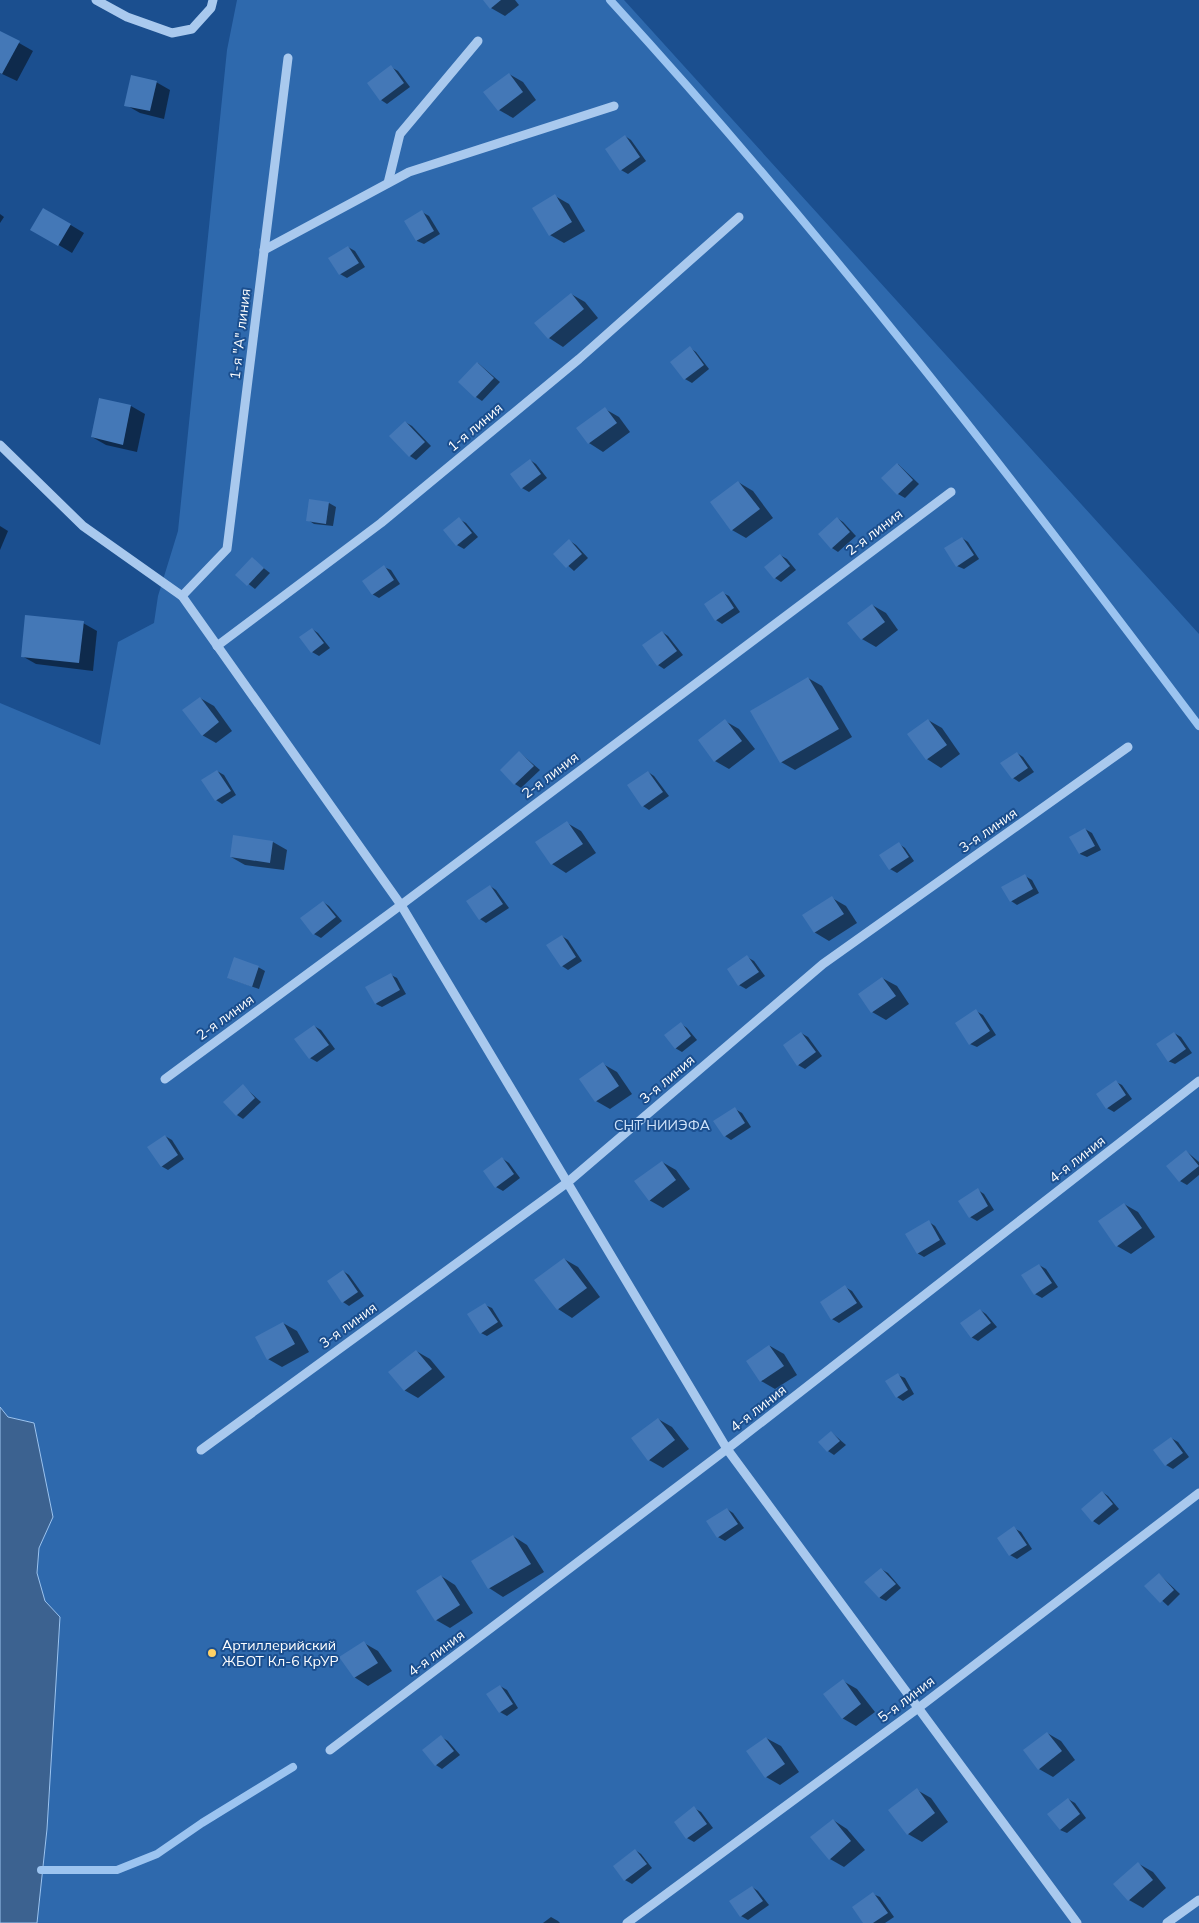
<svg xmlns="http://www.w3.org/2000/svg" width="1199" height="1923" viewBox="0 0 1199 1923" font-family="Mulish,sans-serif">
<rect width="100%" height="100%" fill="#1b4f8f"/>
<polygon fill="#2e69ad" points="237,0 624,0 1199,634 1199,1923 37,1923 47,1829 60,1617 45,1601 37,1573 39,1548 53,1517 34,1423 8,1417 0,1407 0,703 100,745 118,642 154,623 158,596 178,531 227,50"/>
<polygon fill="#3c6290" stroke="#9cc4f0" points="0,1407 8,1417 34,1423 53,1517 39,1548 37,1573 45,1601 60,1617 47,1829 37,1923 0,1923"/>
<g fill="#0007">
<polygon points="485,0 515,0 519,5 505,16 491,8"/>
<polygon points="0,32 33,51 17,81 0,73"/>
<polygon points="391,67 398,71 410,87 387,104 381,100"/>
<polygon points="509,74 523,82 536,100 513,118 499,110"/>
<polygon points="156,82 170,90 164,119 140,113 126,105"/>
<polygon points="625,136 631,140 646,161 628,174 621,170 606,149"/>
<polygon points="555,196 569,204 585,231 564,243 550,235"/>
<polygon points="44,209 84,233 72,253 32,229"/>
<polygon points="422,212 429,216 440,234 424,244 417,241 406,222"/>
<polygon points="0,214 4,217 0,223"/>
<polygon points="348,247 355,251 365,267 347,278 340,274"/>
<polygon points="571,294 585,302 598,318 563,347 549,338 536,323"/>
<polygon points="690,348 696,352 709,369 692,383 685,379 672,362"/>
<polygon points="478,363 500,382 482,401 476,397"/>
<polygon points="100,399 131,406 145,414 137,452 106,445 92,437"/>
<polygon points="605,409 619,417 630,432 603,452 589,443 578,429"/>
<polygon points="405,422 412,426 431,446 416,460 410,456"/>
<polygon points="530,460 536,464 547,478 529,492 522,488"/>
<polygon points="898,464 919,484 905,498 898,494"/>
<polygon points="738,482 753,491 773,518 746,538 732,530"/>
<polygon points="310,500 329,503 336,507 333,526 314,524 308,520"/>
<polygon points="837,518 843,522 856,536 838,552 832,548"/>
<polygon points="459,519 466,523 478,537 464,549 457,545 445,531"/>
<polygon points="0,526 8,531 0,550"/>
<polygon points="962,538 968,542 979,559 964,569 957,566"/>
<polygon points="570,541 576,545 588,558 574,571 555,554"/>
<polygon points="780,555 787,559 796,570 781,582 775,578"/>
<polygon points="252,559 270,573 255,589 237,575"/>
<polygon points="384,567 391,570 400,584 379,598 372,594"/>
<polygon points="723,593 729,596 740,612 722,624 716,620"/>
<polygon points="872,605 886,613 898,630 876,647 862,639"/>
<polygon points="83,623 97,631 93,671 36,664 22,656"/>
<polygon points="312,629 318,633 330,648 319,656 312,652 301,638"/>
<polygon points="662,632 668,636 683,655 664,669 658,665"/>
<polygon points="808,678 822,686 852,737 795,770 781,762"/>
<polygon points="200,698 214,706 232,731 216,743 202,735"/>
<polygon points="928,720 942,728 960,754 941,768 927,759 909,734"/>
<polygon points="725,721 739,729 755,749 729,769 715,761"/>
<polygon points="519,752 540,770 521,788 515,784"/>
<polygon points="1017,753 1023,757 1034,772 1019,782 1013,778"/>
<polygon points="217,771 224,775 236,795 222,804 216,800"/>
<polygon points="648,772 654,776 669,796 649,810 643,806"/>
<polygon points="567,823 581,831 596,853 566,873 552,864 537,843"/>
<polygon points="1085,829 1092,833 1101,850 1087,857 1080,854 1071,837"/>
<polygon points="273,842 287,850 284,870 245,865 231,857"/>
<polygon points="899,844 905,848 914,861 897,873 890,869"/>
<polygon points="1025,876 1032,880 1039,893 1017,905 1011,901"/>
<polygon points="490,886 496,890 509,908 486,923 480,919"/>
<polygon points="832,898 846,906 857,923 829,941 814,932"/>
<polygon points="323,902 329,906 342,921 321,938 314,934 302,918"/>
<polygon points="562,936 568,940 582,961 568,970 562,966"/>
<polygon points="747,957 754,961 765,976 746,989 739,985"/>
<polygon points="258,967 265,971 259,989 228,978"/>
<polygon points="391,975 397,978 406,994 382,1007 376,1004"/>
<polygon points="882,978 897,986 909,1004 886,1020 872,1012"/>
<polygon points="976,1011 983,1015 996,1035 977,1047 970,1044"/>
<polygon points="681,1024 687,1028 697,1040 682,1052 675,1048"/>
<polygon points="314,1026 321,1030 335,1049 317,1062 310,1058"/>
<polygon points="801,1033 808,1037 822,1056 805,1069 798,1065"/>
<polygon points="1174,1033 1181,1037 1192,1053 1175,1064 1168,1061"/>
<polygon points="603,1064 617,1072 632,1094 610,1109 596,1101"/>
<polygon points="1116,1082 1122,1085 1132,1099 1114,1112 1107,1108"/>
<polygon points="243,1086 261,1102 243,1119 237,1115"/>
<polygon points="735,1109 742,1113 751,1127 731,1140 725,1136"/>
<polygon points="165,1136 172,1140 184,1159 168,1170 161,1166"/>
<polygon points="1186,1151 1199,1162 1199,1175 1187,1185 1180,1181 1168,1166"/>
<polygon points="503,1159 509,1163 520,1178 503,1191 496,1187"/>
<polygon points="662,1162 676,1170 690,1189 663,1208 649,1200"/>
<polygon points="978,1190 984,1194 994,1210 977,1221 970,1217"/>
<polygon points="1124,1204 1138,1212 1155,1237 1131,1254 1117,1246"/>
<polygon points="929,1222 935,1226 946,1244 924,1257 917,1253"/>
<polygon points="564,1259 578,1267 600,1297 572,1318 558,1309 536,1280"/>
<polygon points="1039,1265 1046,1269 1058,1287 1042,1298 1035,1294"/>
<polygon points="343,1271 349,1275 364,1296 349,1306 343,1302"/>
<polygon points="845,1287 852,1291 863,1307 839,1323 832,1319 821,1302"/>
<polygon points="485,1305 492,1308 503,1326 487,1336 481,1333"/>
<polygon points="980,1310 986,1314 997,1327 978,1341 971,1337"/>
<polygon points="283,1323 297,1331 309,1352 282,1367 268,1359"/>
<polygon points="770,1346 784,1354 797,1375 775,1389 761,1381 748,1361"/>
<polygon points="416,1351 430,1359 445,1377 418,1398 404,1390"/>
<polygon points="898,1375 905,1378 914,1394 903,1401 897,1397"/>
<polygon points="658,1419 672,1427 689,1449 663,1468 649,1460"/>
<polygon points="831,1432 846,1445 834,1455 828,1451"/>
<polygon points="1171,1438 1178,1442 1189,1457 1173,1469 1166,1465 1155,1450"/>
<polygon points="1102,1492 1108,1496 1119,1509 1099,1525 1093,1521"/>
<polygon points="727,1509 733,1513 744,1528 725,1541 718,1537"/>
<polygon points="1014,1528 1021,1532 1032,1549 1017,1559 1010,1555 999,1538"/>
<polygon points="513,1536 527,1545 544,1572 503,1597 489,1588 472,1561"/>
<polygon points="881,1569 888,1573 901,1588 886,1601 880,1598 866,1582"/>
<polygon points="1159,1574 1180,1594 1168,1606 1146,1586"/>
<polygon points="441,1576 455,1585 473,1613 450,1628 436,1620"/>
<polygon points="364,1643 378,1651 392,1671 368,1686 354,1677"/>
<polygon points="843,1681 857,1689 875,1712 856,1726 842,1718"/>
<polygon points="500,1686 507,1690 518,1708 507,1716 500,1712"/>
<polygon points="1047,1733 1061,1741 1075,1760 1053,1777 1039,1769"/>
<polygon points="441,1737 448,1741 460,1755 442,1769 436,1765"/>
<polygon points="766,1738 781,1746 799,1772 780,1785 766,1777"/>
<polygon points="917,1790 931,1798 948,1822 922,1842 908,1834"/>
<polygon points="1068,1799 1075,1803 1086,1818 1067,1833 1060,1830"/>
<polygon points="694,1808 701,1812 713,1828 694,1842 687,1838 675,1822"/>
<polygon points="833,1820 847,1829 865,1850 844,1867 830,1859"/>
<polygon points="635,1850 641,1854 652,1868 632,1884 625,1880 614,1866"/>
<polygon points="1139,1864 1153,1872 1166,1888 1143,1908 1129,1900"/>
<polygon points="752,1887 758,1891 769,1905 748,1920 741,1916"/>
<polygon points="873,1894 880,1897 894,1917 885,1923 864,1923"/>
<polygon points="551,1917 558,1921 560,1923 543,1923"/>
</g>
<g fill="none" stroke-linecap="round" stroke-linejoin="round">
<g stroke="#9cc4f0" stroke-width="8">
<path d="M610,0C821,230 1012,477 1199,726"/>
<polyline points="41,1870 117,1870 157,1854 202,1823 293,1767"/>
</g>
</g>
<g fill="#4478b7">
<polygon points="483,0 501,0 490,9"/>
<polygon points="0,31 20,41 2,74 0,73"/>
<polygon points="391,65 404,83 380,101 367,83"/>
<polygon points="509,73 523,92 498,111 483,92"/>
<polygon points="131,75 157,81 150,111 124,106"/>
<polygon points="625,135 640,157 620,171 605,149"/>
<polygon points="555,194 572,222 549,236 532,208"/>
<polygon points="43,208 71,224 58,246 30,230"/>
<polygon points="422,210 434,231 416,241 404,221"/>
<polygon points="348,246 359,263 339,275 328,258"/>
<polygon points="571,293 584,309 548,339 534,323"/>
<polygon points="690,346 704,365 684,380 670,362"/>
<polygon points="477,362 494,378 475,398 458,382"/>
<polygon points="99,398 131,405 123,445 91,437"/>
<polygon points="605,407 617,423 588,444 576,428"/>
<polygon points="405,421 425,442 409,457 389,436"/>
<polygon points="530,459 541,474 521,489 510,474"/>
<polygon points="897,463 913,480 897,495 881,478"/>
<polygon points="738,481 760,509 731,531 710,502"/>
<polygon points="309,499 329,502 326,524 306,521"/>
<polygon points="459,517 472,533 456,546 443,530"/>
<polygon points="837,517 850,532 831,549 818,534"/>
<polygon points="962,537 974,555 956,567 944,548"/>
<polygon points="569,539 582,554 566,568 553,554"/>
<polygon points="780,554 790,566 774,579 764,567"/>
<polygon points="252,557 264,568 247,586 235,575"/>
<polygon points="384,565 394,580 372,595 362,581"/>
<polygon points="723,591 734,608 715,621 704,604"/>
<polygon points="872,604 885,622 861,640 847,623"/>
<polygon points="25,615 84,621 79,663 21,657"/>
<polygon points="312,628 324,643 311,653 299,637"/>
<polygon points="662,631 677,651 657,666 642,645"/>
<polygon points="808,677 839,729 780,763 750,711"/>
<polygon points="200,697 219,722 202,736 182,710"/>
<polygon points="725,719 742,741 714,762 698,740"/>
<polygon points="928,719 947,745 926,760 907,734"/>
<polygon points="519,751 534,766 514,785 500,770"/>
<polygon points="1017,752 1028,768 1012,779 1000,763"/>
<polygon points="217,770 231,791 215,801 201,780"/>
<polygon points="648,771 663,792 642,807 627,785"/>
<polygon points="567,821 583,844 551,865 535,842"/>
<polygon points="1085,828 1095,846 1079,854 1069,837"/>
<polygon points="233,835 273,841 270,863 230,857"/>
<polygon points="899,842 909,857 889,870 879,855"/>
<polygon points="1025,874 1033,889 1010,902 1001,887"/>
<polygon points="490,885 503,904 479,920 466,901"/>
<polygon points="832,896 844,914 814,933 802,915"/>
<polygon points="323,901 336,917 313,935 300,918"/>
<polygon points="562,935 576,957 561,967 546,945"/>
<polygon points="747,955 759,972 738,986 727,969"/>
<polygon points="234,957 259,966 252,987 227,978"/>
<polygon points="391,973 400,990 375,1004 365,987"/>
<polygon points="882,977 896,996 871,1013 858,994"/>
<polygon points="976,1009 990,1031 969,1045 955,1023"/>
<polygon points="681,1022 691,1036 675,1049 664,1035"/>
<polygon points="314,1025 329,1045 309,1059 294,1039"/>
<polygon points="801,1032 816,1052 797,1066 783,1045"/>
<polygon points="1174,1032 1186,1049 1168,1062 1156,1044"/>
<polygon points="603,1062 619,1086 595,1102 579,1079"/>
<polygon points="1116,1080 1126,1095 1106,1109 1096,1094"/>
<polygon points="243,1084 255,1098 236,1116 223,1102"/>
<polygon points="735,1107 745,1123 724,1137 713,1121"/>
<polygon points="165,1135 178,1155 161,1167 147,1147"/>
<polygon points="1186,1150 1199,1166 1179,1182 1166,1166"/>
<polygon points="502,1157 514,1174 495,1188 483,1171"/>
<polygon points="662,1161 676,1180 649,1201 634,1181"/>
<polygon points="978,1188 988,1206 969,1218 958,1201"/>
<polygon points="1124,1203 1142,1228 1116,1247 1098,1221"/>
<polygon points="929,1220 940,1240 917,1254 905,1234"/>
<polygon points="564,1258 587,1288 557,1310 534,1280"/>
<polygon points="1039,1264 1052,1283 1034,1295 1021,1275"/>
<polygon points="343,1270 358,1292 342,1303 327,1281"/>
<polygon points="845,1285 857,1303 831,1320 820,1302"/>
<polygon points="485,1303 498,1322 480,1334 467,1314"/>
<polygon points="980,1309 991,1323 971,1338 960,1323"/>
<polygon points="283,1322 295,1344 267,1360 255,1337"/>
<polygon points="769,1345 784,1366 760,1382 746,1361"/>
<polygon points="416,1350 432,1369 404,1391 388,1372"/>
<polygon points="898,1373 908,1390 896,1398 885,1381"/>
<polygon points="658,1418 675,1440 648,1461 631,1438"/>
<polygon points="831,1431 840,1441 827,1452 818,1442"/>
<polygon points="1171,1437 1183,1453 1165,1466 1153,1450"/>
<polygon points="1102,1491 1113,1504 1092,1522 1081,1509"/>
<polygon points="727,1508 738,1524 717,1538 706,1521"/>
<polygon points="1014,1526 1027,1545 1009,1556 997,1538"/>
<polygon points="513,1535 531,1564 488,1589 471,1561"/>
<polygon points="881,1568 896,1584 879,1598 864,1582"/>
<polygon points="1159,1573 1174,1590 1160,1603 1144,1586"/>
<polygon points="441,1575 460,1605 435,1621 416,1591"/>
<polygon points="364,1641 378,1663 354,1678 339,1657"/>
<polygon points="843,1679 861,1704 842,1719 823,1694"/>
<polygon points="500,1685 513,1704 499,1713 486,1694"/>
<polygon points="1047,1732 1062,1751 1038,1770 1023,1750"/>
<polygon points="441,1735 454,1751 435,1766 422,1750"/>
<polygon points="766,1737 785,1764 765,1778 746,1751"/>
<polygon points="917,1788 935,1813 907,1835 888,1810"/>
<polygon points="1068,1798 1080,1814 1060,1830 1047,1814"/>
<polygon points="694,1806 707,1824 686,1839 674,1822"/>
<polygon points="833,1819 851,1841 829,1860 810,1837"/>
<polygon points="635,1849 647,1864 624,1881 613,1866"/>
<polygon points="1138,1862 1153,1880 1128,1901 1113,1884"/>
<polygon points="752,1886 763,1901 740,1917 729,1901"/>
<polygon points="873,1892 888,1913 873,1923 863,1923 852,1907"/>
</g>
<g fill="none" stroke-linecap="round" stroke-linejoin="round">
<g stroke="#a9c9ee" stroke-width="9">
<polyline points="96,0 127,17 172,33 192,29 211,8 213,0"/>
<polyline points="388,183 400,134 478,41"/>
<polyline points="264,250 409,172 614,106"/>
<polyline points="0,445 83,526 182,596 401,905 727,1449 1077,1923"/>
<polyline points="182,596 227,549 288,58"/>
<polyline points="217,646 381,523 579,359 739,217"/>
<polyline points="165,1079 401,905 951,492"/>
<polyline points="201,1450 568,1182 823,964 1128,747"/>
<polyline points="330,1750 727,1449 1199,1081"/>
<polyline points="627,1923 917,1709 1199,1493"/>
<polyline points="1167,1923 1199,1900"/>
</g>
</g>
<circle fill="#ffd166" stroke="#1b4f8f" stroke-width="2" cx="212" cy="1653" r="5"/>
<g text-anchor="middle" stroke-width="4" stroke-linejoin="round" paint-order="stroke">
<g font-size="14" fill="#fff" stroke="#1b4f8f">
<text transform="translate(240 334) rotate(-83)" y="5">1-я "А" линия</text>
<text transform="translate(475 427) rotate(-40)" y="5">1-я линия</text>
<text transform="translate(874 532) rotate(-37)" y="5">2-я линия</text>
<text transform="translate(550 775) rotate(-37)" y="5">2-я линия</text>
<text transform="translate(988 830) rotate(-35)" y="5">3-я линия</text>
<text transform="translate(225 1017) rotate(-36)" y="5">2-я линия</text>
<text transform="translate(667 1079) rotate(-40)" y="5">3-я линия</text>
<text transform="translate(1077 1159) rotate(-38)" y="5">4-я линия</text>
<text transform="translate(348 1325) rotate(-36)" y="5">3-я линия</text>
<text transform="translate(758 1408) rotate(-38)" y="5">4-я линия</text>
<text transform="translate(436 1653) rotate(-37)" y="5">4-я линия</text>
<text transform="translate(906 1699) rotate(-37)" y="5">5-я линия</text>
</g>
<g font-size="14" fill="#cfe3fa" stroke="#1b4f8f">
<text x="662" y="1130">СНТ НИИЭФА</text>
</g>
<g font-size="14" fill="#fff" stroke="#1b4f8f" text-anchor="start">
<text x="222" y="1650">Артиллерийский<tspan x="222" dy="16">ЖБОТ Кл-6 КрУР</tspan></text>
</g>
</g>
</svg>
